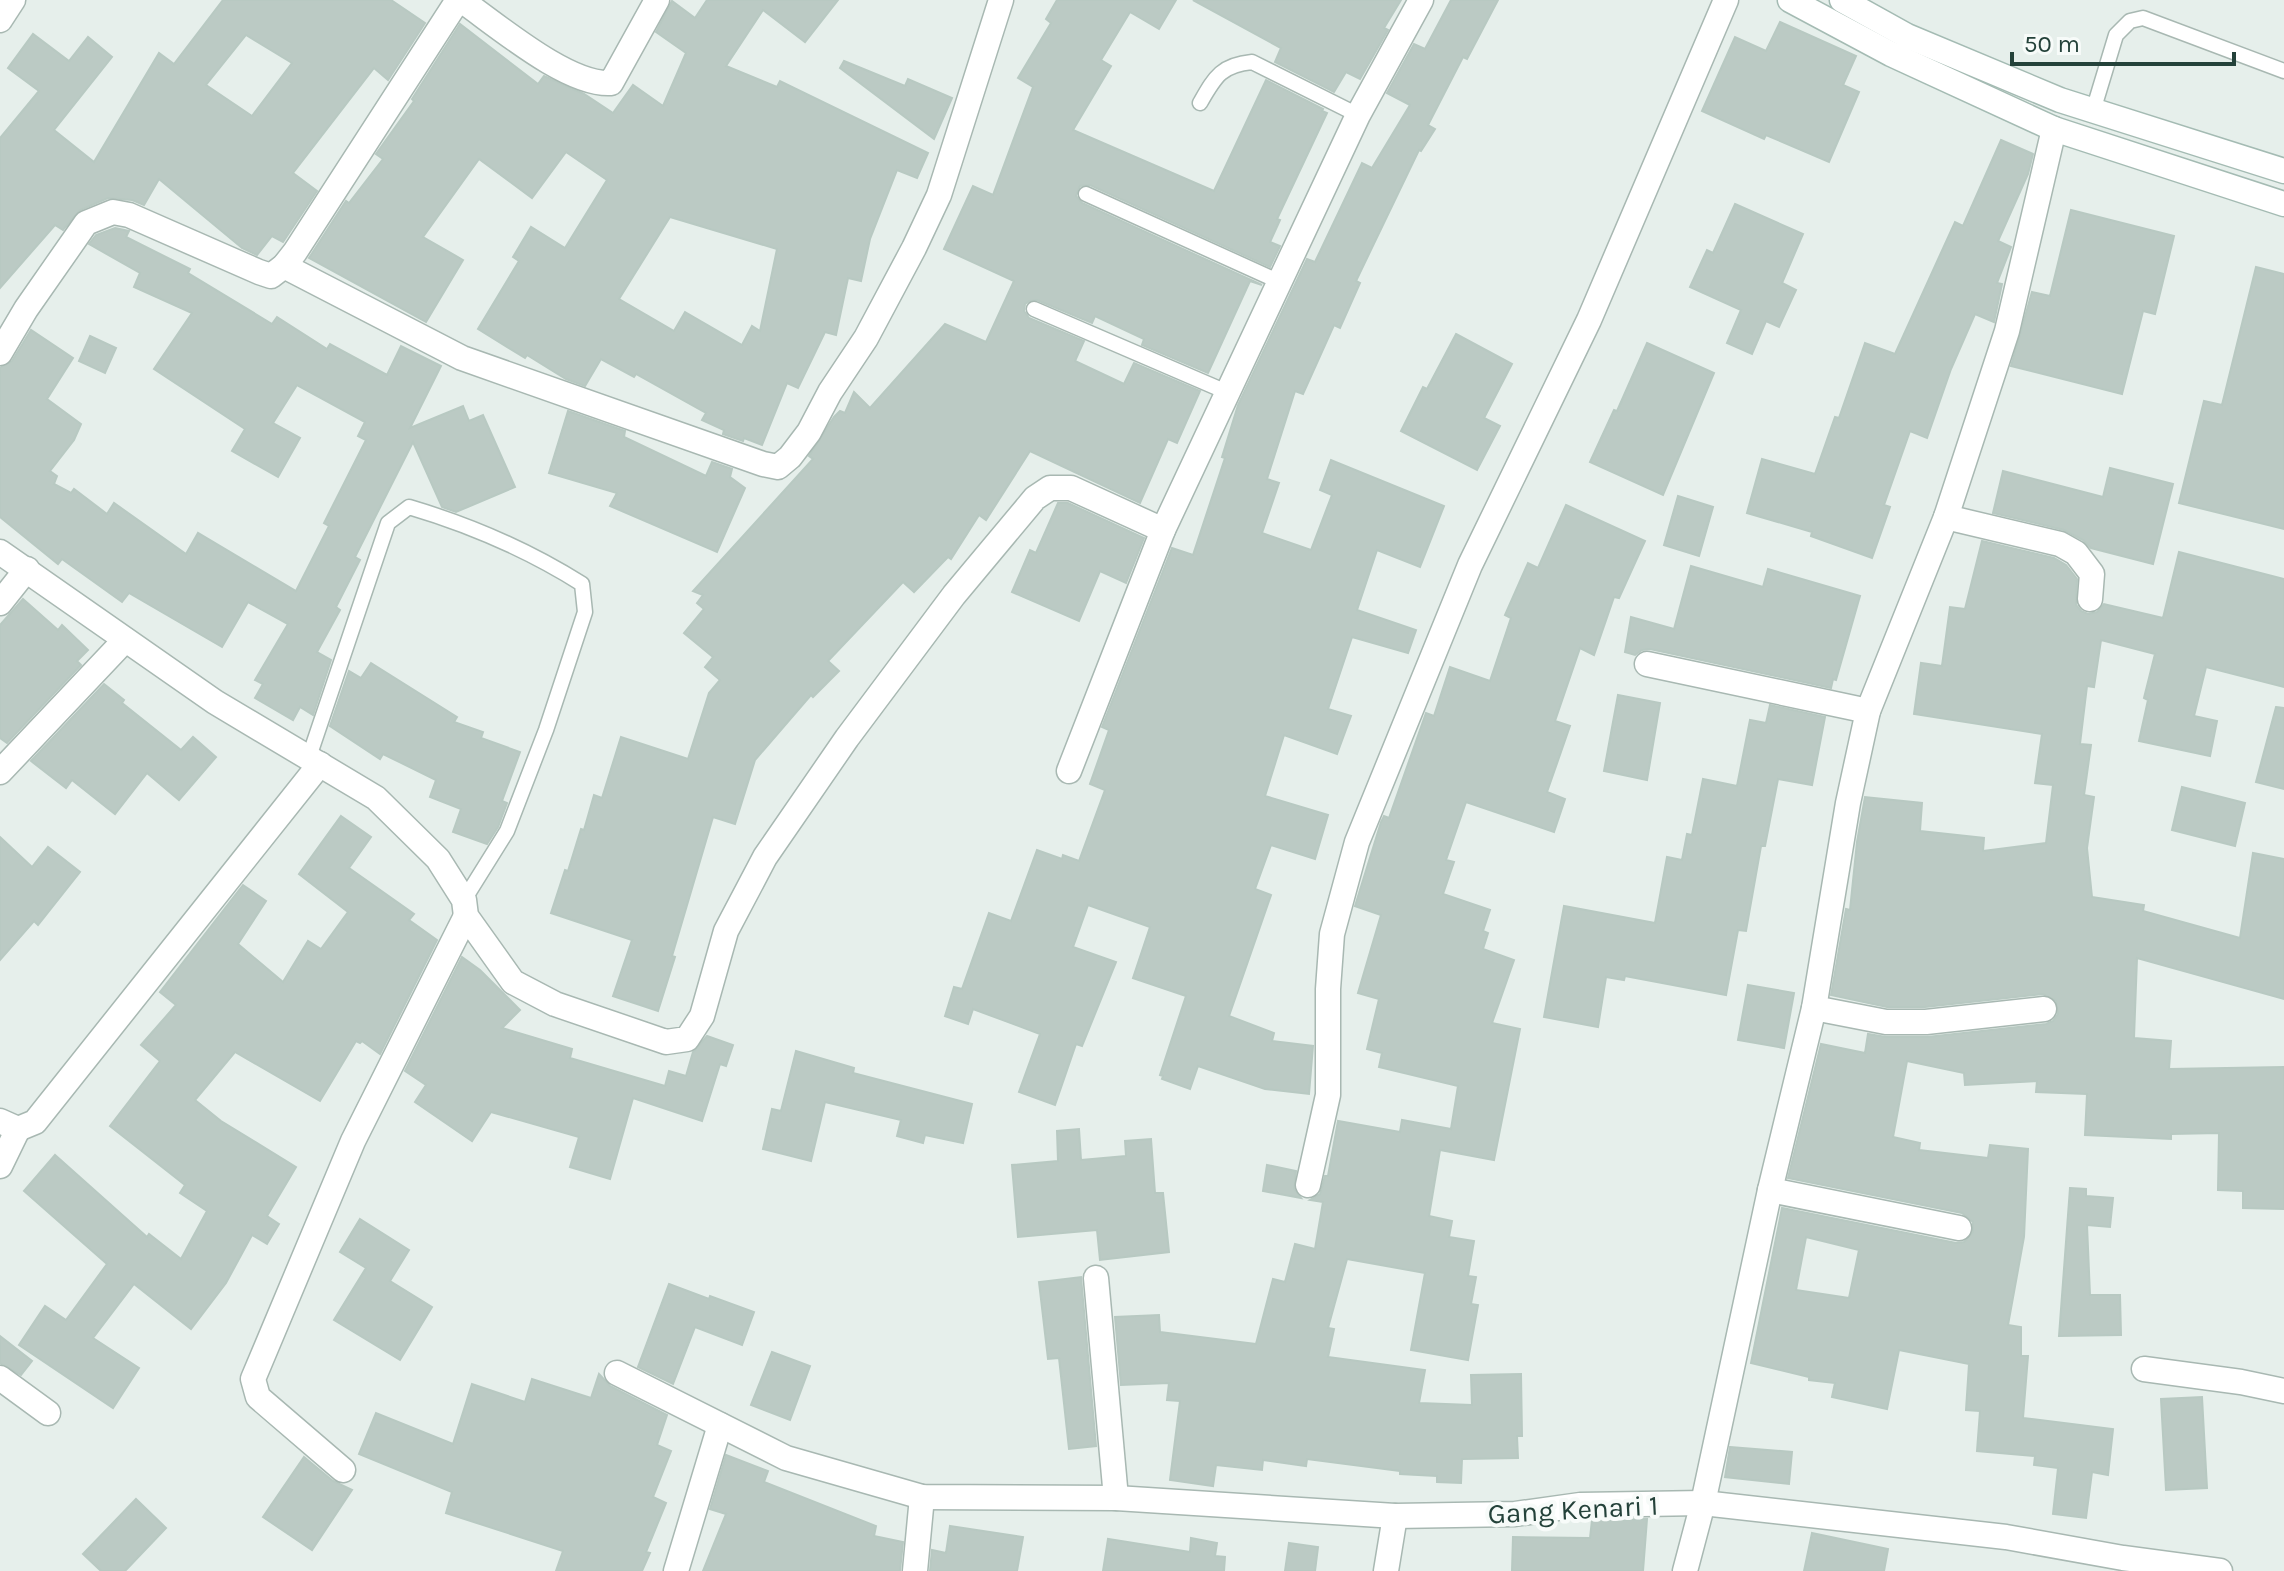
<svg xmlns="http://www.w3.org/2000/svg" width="2284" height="1571" viewBox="0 0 2284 1571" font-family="Karla,sans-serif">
<rect width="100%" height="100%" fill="#e6efeb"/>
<g fill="#bbcac4" stroke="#b8c9c2" stroke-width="2" fill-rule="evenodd">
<path d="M223,0H391L425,23L388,80L374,68L293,173L317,191L283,242L272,236L257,255L242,248L159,179L144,205L132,200L108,198L80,210L63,230L55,225L0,288V138L39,91L8,68L33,34L69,61L88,37L112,57L54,130L94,162L159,53L174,64ZM246,35L292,63L252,116L206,85Z"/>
<path d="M707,0H838L805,42L763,10L726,66L777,87L780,81L928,153L917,178L897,170L870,239L861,281L848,278L836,335L825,332L798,388L787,383L762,445L744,438L743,441L723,434L724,430L702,420L706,413L636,374L634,377L601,359L585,386L566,379L527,355L525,358L478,329L519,261L513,257L531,227L565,248L607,180L566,152L532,198L479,159L423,237L463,260L426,322L309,258L346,201L349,203L383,159L376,154L414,101L412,99L460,24L538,84L544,76L584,94L613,113L633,85L663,106L686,53L656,32L672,1L695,18ZM670,217L777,249L760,331L752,326L742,345L685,312L674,331L619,299Z"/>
<polygon points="1057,0 1176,0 1159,29 1130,12 1101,60 1111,66 1073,130 1214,191 1266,80 1323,109 1322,111 1327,113 1277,219 1280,220 1270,242 1280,246 1270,267 1090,185 1080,186 1076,196 1082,203 1262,285 1250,281 1208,373 1142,345 1144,339 1095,316 1092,323 1037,300 1029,301 1025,304 1024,311 1029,318 1084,341 1075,361 1124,384 1134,363 1200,391 1177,443 1168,439 1140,503 1030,451 986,520 979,515 951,559 948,557 914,592 903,582 828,661 839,671 813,697 811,695 755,760 735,824 713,817 672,956 675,957 658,1011 613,996 632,940 551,913 565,870 568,871 581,829 584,830 594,795 602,798 621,737 688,759 709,693 720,680 705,667 713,657 684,633 704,609 697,603 703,595 693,591 813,459 809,456 834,417 840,411 845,413 854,392 870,408 945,324 986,342 1014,281 944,249 973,186 993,195 1033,87 1018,78 1051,23 1046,19"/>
<polygon points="1193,0 1401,0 1384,28 1388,30 1360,79 1346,72 1334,92 1275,62 1281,48"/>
<polygon points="1451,0 1498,0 1467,59 1463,57 1428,125 1435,129 1421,151 1419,150 1356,281 1360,283 1340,328 1334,325 1303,394 1295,391 1267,479 1279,483 1262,533 1311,550 1332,495 1320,490 1331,460 1444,506 1420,567 1377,550 1357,610 1416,630 1408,653 1352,637 1328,709 1351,716 1337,754 1284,735 1265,796 1328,815 1315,859 1271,845 1255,889 1271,895 1229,1016 1274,1033 1272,1041 1313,1046 1309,1094 1265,1089 1198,1066 1190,1089 1162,1079 1163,1076 1160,1075 1186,996 1133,978 1150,927 1088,905 1073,947 1116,962 1082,1046 1076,1044 1055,1105 1019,1092 1040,1034 973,1009 968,1024 945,1016 954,987 962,989 989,913 1011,921 1037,850 1062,859 1063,855 1079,861 1105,790 1090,784 1109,730 1102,727 1172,548 1193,555 1225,458 1222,457 1238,405 1307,259 1315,262 1362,163 1372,168 1410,105 1387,93 1414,44 1425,49"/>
<polygon points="1780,22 1856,56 1843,85 1859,92 1829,162 1766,135 1764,139 1702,111 1735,37 1766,51"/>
<polygon points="844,61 905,86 908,79 952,98 934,139 840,68"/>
<polygon points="2001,140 2033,154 2028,174 1998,241 2011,247 1997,283 2002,284 1994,322 1975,314 1951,369 1927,438 1910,431 1884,505 1890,507 1872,558 1811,536 1812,532 1747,513 1762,459 1815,474 1835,417 1839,418 1865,343 1895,354 1955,222 1963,226"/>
<polygon points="1735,204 1803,234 1782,283 1796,290 1779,327 1766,321 1752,354 1727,343 1741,310 1690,287 1707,250 1713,253"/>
<polygon points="2071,210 2174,236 2155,314 2143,311 2122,394 2011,366 2032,292 2050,296"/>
<polygon points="115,228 129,231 126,237 190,269 188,273 272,324 277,317 327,349 330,344 387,375 401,346 441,366 410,428 463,406 469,421 483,415 515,487 456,512 442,507 413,442 355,557 360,560 336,607 340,610 317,652 331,660 313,715 300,707 293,720 255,698 263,684 255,680 288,624 248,602 222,647 129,593 122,602 62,559 58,564 0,517 0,368 12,361 31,330 73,358 47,399 81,424 74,440 50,471 57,476 54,484 71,493 74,489 107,514 114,503 186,554 198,533 296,591 329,526 324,523 366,440 358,436 365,422 297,385 273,423 300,438 278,477 232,451 245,429 154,369 192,313 134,287 140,273 89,244 96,235"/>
<polygon points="2256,267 2284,274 2284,529 2179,503 2204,401 2222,405"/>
<polygon points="1456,334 1512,364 1484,418 1500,426 1477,470 1401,431 1423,387 1427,389"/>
<polygon points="90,336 116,348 105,373 79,361"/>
<polygon points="1647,343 1714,373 1663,495 1590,462 1614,410 1617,411"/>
<polygon points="568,411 625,431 624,437 706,476 712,462 732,469 730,477 745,488 717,552 610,506 617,493 549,473"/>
<polygon points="2110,468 2173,484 2153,564 2091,548 2083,540 2064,530 1993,513 2003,471 2103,497"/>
<polygon points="1678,496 1713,507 1699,556 1664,545"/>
<polygon points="1058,503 1068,503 1144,538 1126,583 1100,571 1079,621 1012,592 1030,550 1036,553"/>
<polygon points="1566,505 1645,541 1619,598 1614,597 1594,655 1580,648 1555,721 1570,726 1547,792 1565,799 1554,832 1466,802 1446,860 1454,862 1443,894 1490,910 1483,931 1488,933 1483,949 1514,960 1492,1023 1520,1029 1494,1160 1440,1150 1429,1216 1452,1221 1449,1237 1474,1241 1468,1276 1476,1277 1471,1304 1478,1305 1468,1360 1411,1350 1425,1273 1347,1259 1328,1328 1334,1329 1328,1357 1425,1370 1419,1403 1472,1405 1471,1375 1521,1374 1522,1436 1517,1436 1518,1458 1462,1459 1461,1483 1437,1482 1437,1476 1400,1474 1400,1471 1307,1459 1306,1466 1263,1460 1262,1470 1216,1465 1213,1486 1170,1480 1180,1401 1167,1400 1169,1383 1121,1385 1115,1317 1159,1315 1160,1332 1256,1344 1273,1279 1285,1282 1295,1244 1315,1249 1323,1202 1310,1200 1320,1194 1325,1176 1328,1176 1338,1121 1400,1132 1402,1120 1451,1129 1458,1086 1379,1067 1382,1053 1367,1049 1379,999 1358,993 1381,915 1355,906 1381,822 1384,816 1389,818 1426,713 1434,716 1450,667 1490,681 1511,618 1505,615 1528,563 1538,568"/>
<path d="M1982,541L2054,558L2066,565L2077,579L2076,605L2081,611L2088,614L2097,612L2104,604L2163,618L2179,552L2284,579V687L2206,667L2194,716L2217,721L2210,756L2139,741L2148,700L2144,698L2155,654L2101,640L2094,687L2087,686L2080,744L2091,745L2084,795L2094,797L2087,848L2092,897L2144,905L2143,911L2240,938L2253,853L2284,859V999L2137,958L2134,1038L2171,1041L2169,1069L2284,1067V1209L2243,1208V1191L2218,1190L2219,1133L2171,1134V1139L2085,1135L2087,1094L2036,1092L2037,1081L1965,1085L1964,1073L1907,1061L1893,1137L1920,1143L1919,1150L1988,1158L1990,1145L2028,1149L2024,1237L2008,1325L2021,1327V1356H2028L2023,1418L2113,1429L2108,1475L2092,1472L2086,1518L2053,1514L2058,1468L2034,1465L2035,1456L1977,1451L1980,1411L1966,1410L1969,1364L1899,1350L1887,1409L1832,1397L1835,1383L1809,1380V1377L1751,1363L1782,1208L1956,1243L1964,1242L1973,1232V1222L1962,1213L1788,1178L1821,1044L1865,1053L1868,1034L1886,1037H1927L2046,1024L2053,1021L2058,1014L2056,1001L2043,994L1925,1007H1887L1831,995L1846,909L1850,910L1857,842L1865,797L1922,803L1920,831L1984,838L1983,851L2046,843L2053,785L2035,783L2042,734L1914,714L1921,663L1942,666L1950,607L1965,609ZM1806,1237L1859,1250L1849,1298L1796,1290Z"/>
<polygon points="1691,566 1763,587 1768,569 1860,596 1836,680 1833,679 1831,688 1650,649 1642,650 1635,655 1625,652 1631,617 1674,629"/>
<polygon points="23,599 58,630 62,625 88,650 77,661 81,665 7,743 0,738 0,625"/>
<polygon points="371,663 457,717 454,722 483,732 481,738 520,752 502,801 507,803 498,827 487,844 453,832 461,809 430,797 436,780 383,754 380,759 330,726 349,671 361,678"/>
<polygon points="104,684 124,700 122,703 181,750 193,737 216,757 179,800 147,773 115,814 72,780 66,788 31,761"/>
<polygon points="1618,695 1660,703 1647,780 1604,771"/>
<polygon points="1770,705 1825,717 1812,785 1778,779 1765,846 1761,846 1746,931 1738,930 1726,995 1625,976 1624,980 1606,977 1598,1027 1544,1017 1564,906 1655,923 1667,857 1682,860 1687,834 1692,835 1703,779 1737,786 1750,720 1766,723"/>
<polygon points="2276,707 2284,708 2284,789 2256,782"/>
<polygon points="2182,787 2245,803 2235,846 2172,830"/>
<polygon points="341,816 371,837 349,868 414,914 409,920 437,940 380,1054 362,1041 360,1043 356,1041 320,1101 235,1052 195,1100 221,1121 296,1167 267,1216 279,1224 267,1244 252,1235 226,1283 191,1329 134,1284 93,1338 139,1368 113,1408 19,1345 45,1306 66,1320 107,1264 24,1191 55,1155 147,1237 149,1234 181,1259 207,1211 180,1193 185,1185 110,1126 160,1061 141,1045 176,1005 160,992 243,885 266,901 238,944 283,982 308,941 321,949 348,912 299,874"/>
<polygon points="0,837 32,867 48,847 80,872 38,925 34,921 0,960"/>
<polygon points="462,957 480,970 520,1010 502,1028 572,1049 570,1058 665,1086 669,1071 686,1076 693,1052 707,1036 733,1045 726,1066 720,1064 702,1121 633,1098 610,1179 570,1167 579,1137 491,1112 472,1141 415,1102 426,1085 405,1071"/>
<polygon points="1748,985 1794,993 1784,1048 1738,1040"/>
<polygon points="796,1051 854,1068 853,1073 972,1104 963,1143 925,1135 923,1143 897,1136 901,1120 825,1102 811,1161 763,1149 772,1109 781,1111"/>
<polygon points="1079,1129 1081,1160 1126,1156 1125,1141 1151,1139 1155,1193 1163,1193 1169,1252 1100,1260 1097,1230 1018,1237 1012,1165 1058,1161 1057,1131"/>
<polygon points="1267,1165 1296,1171 1294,1189 1301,1198 1263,1191"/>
<polygon points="2070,1188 2086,1189 2086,1196 2113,1198 2110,1227 2087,1225 2090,1295 2120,1295 2121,1335 2059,1336"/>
<polygon points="360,1219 409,1250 390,1281 432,1307 400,1360 334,1320 366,1268 340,1252"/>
<polygon points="1081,1277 1096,1446 1069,1449 1059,1358 1048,1359 1039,1282"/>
<polygon points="669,1284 709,1299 710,1296 754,1312 742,1345 695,1327 673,1384 638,1367"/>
<polygon points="0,1336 32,1361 21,1375 0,1363"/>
<polygon points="772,1352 810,1366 790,1420 751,1405"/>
<polygon points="599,1374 610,1386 667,1415 657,1445 671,1451 653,1497 666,1503 646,1552 650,1553 642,1571 556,1571 563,1551 446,1513 452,1492 359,1454 376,1413 453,1444 472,1384 525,1402 532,1379 591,1398"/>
<polygon points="2202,1397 2207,1488 2166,1490 2161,1399"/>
<polygon points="1730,1447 1792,1452 1789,1484 1725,1477"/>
<polygon points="726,1455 768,1471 764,1482 876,1526 874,1536 903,1542 900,1571 703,1571 726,1514 710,1509"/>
<polygon points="304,1457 333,1481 352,1490 312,1550 263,1517"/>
<polygon points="136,1499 166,1528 125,1571 101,1571 83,1554"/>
<polygon points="1647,1519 1643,1571 1512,1571 1513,1537 1590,1538 1592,1520"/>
<polygon points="950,1526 1023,1537 1017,1571 930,1571 932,1550 946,1553"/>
<polygon points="1812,1533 1888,1549 1884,1571 1804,1571"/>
<polygon points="1191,1538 1217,1543 1215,1556 1225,1557 1224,1571 1103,1571 1108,1539 1190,1552"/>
<polygon points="1289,1543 1318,1547 1315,1571 1285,1571"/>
</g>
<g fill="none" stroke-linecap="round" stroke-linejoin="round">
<g stroke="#a8b8b2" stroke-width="17">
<g id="lane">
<path d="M1200,103C1215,77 1221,65 1252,62L1358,115"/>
<polyline points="2093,111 2116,35 2130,21 2143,18 2284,71"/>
<polyline points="1086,194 1280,282"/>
<polyline points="1034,309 1229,393"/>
<path d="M309,757L388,523L409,507C470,525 528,550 582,584L585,612L546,730L507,831L464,900"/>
</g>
</g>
<g stroke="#a8b8b2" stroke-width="27">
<g id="street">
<path d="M461,0C497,25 568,86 611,83L657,0"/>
<polyline points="0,20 13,0"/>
<polyline points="284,266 462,358 763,464 778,467 790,457 809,432 830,392 866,338 914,248 939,195 1001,0"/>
<polyline points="0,353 26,309 86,223 113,212 129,215 259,272 271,276 284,266 295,252 458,0"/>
<polyline points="1946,517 2060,544 2076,553 2092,574 2090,599"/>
<polyline points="0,552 215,702 376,798 438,859 464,900 466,916 513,982 555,1004 666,1042 687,1039 702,1016 726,931 765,857 847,738 954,595 1035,498 1050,488 1071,488 1163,530"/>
<polyline points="0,603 27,569"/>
<polyline points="1647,664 1868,711"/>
<polyline points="1069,771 1163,530 1358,115 1421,0"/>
<polyline points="0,772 125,640"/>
<polyline points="1814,1008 1886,1022 1926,1022 2044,1009"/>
<polyline points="0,1121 18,1129 35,1122 320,764"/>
<polyline points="0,1166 18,1129"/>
<polyline points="1308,1185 1328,1095 1328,989 1332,934 1357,842 1470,565 1589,320 1726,0"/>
<polyline points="1770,1190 1959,1228"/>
<polyline points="1096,1278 1116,1498"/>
<polyline points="2144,1369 2241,1382 2284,1391"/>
<polyline points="617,1373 786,1458 922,1497 1116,1498 1395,1516 1515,1514 1580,1505 1703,1503 2006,1537 2123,1558 2220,1571"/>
<polyline points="0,1378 48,1413"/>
<polyline points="343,1470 258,1397 253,1379 353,1141 466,916"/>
<polyline points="676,1571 720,1425"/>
<polyline points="915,1571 922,1497"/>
<polyline points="1386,1571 1395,1516"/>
<polyline points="1685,1571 1703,1503 1770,1190 1814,1008 1848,803 1868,711 1946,517 2007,331 2054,129"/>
</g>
</g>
<g stroke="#a4bbb3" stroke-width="27">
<g id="secondary">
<polyline points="1790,0 1891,54 2054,129 2284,204"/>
<polyline points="1842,0 1907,36 2060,100 2284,171"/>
</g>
</g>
<use href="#lane" stroke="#fff" stroke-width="14"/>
<use href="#street" stroke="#fff" stroke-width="24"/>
<use href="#secondary" stroke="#fff" stroke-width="24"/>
</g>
<g text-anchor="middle" stroke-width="8" stroke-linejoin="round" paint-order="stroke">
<g font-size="28" fill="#24423a" stroke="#f7fbf9">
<text transform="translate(1573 1509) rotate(-3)" y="10">Gang Kenari 1</text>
</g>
</g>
<path d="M2012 52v12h222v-12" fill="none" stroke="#24423a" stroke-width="4"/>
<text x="2024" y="52" font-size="24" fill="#24423a" stroke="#f7fbf9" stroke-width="6" paint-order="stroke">50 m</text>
</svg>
